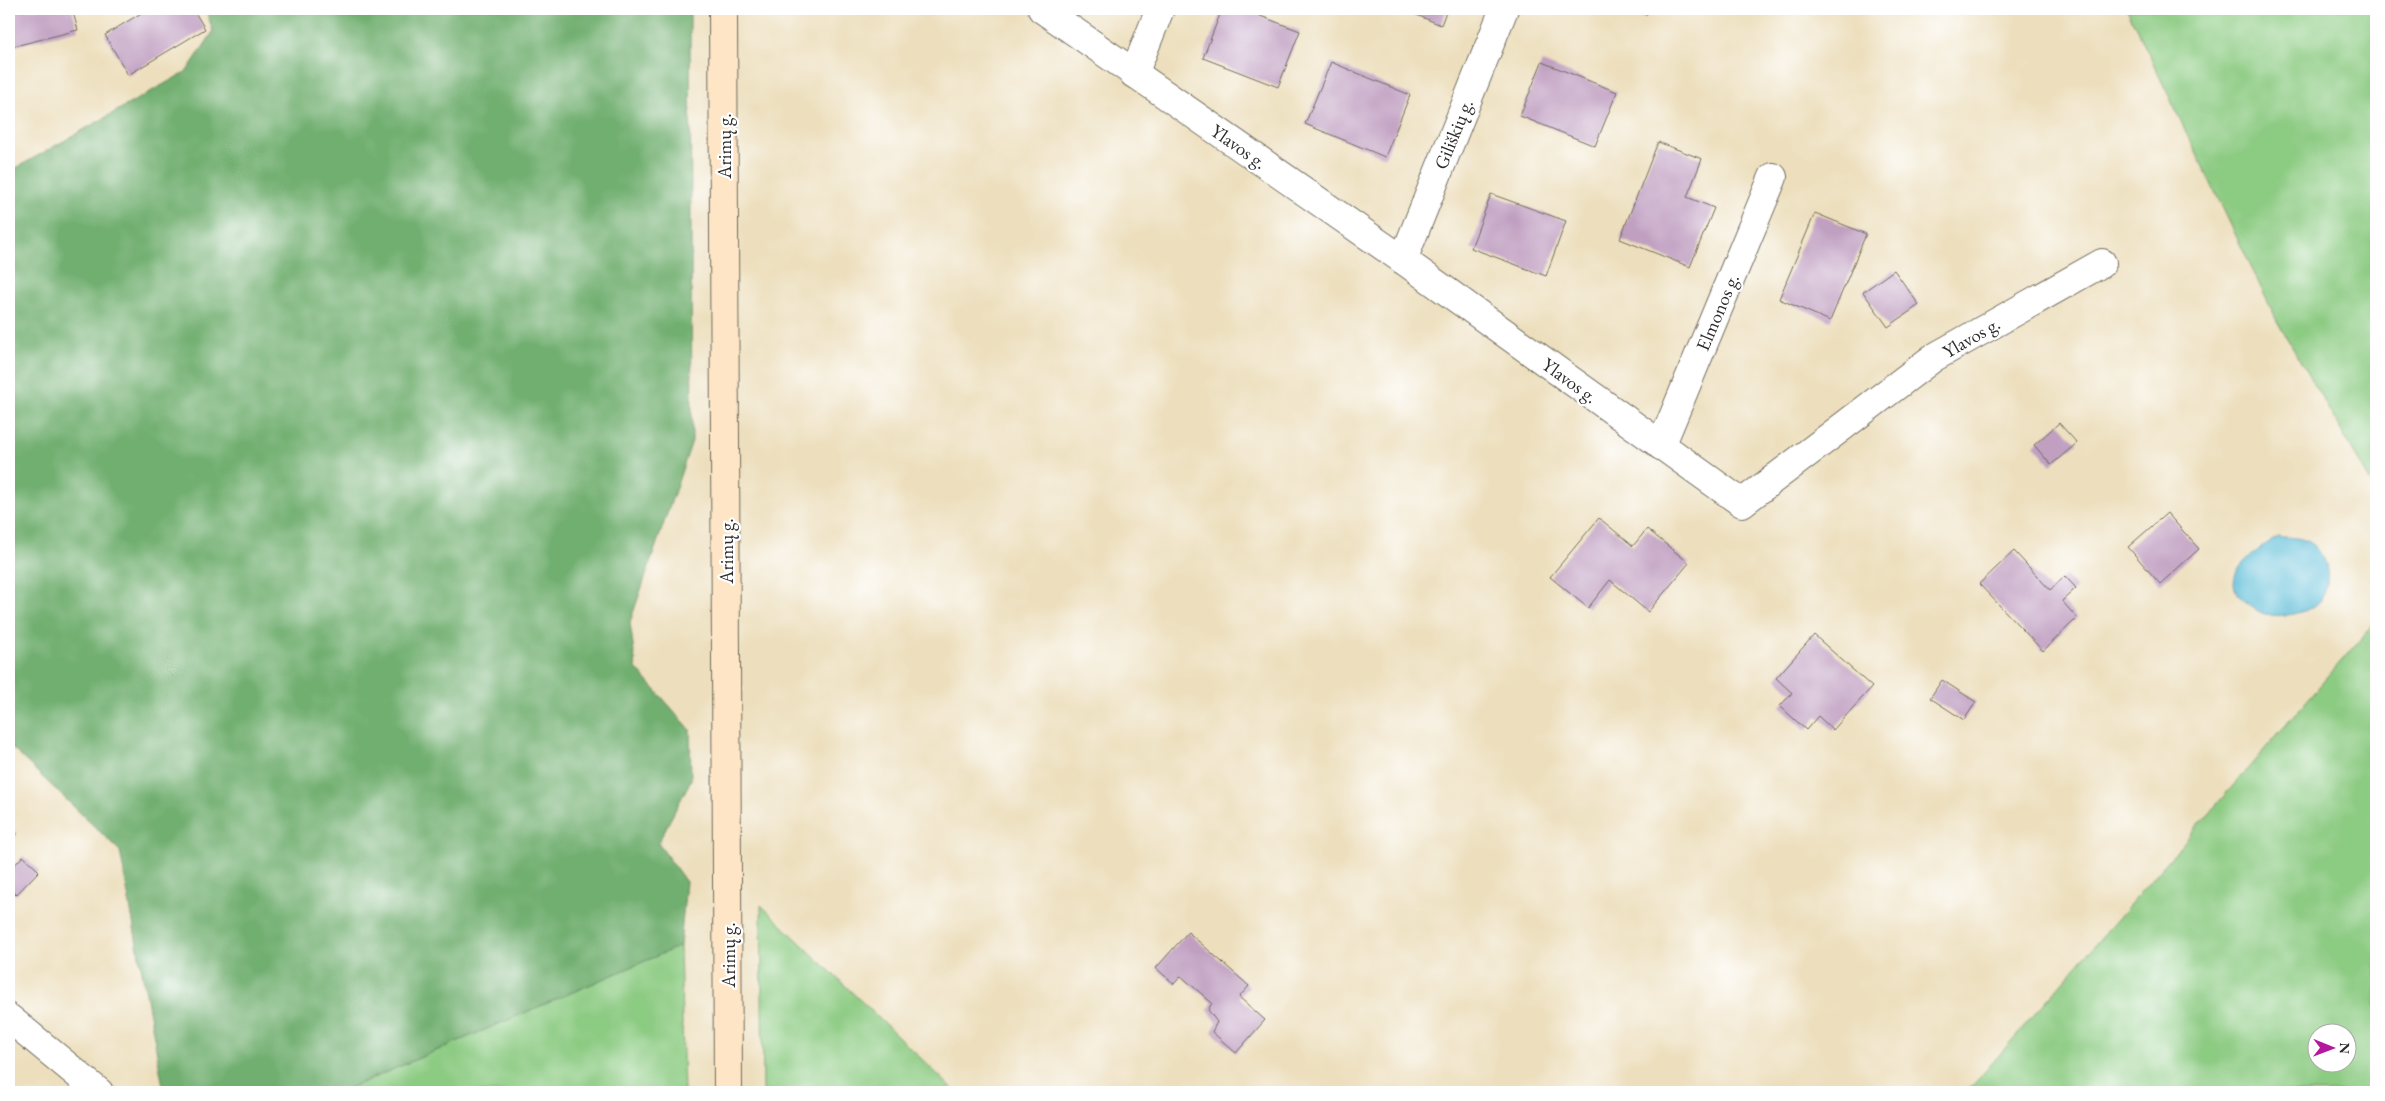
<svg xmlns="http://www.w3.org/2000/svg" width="2385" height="1101" viewBox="0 0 2385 1101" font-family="'EB Garamond',serif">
<rect width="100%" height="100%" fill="#fff"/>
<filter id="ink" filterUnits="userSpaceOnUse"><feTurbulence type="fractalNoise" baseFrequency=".02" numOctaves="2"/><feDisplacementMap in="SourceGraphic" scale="10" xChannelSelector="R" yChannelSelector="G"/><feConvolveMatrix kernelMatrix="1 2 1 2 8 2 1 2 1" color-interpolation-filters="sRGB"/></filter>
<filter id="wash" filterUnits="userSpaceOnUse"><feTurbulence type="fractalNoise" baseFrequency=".0096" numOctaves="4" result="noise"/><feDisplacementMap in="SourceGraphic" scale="20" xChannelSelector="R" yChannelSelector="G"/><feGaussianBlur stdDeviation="1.12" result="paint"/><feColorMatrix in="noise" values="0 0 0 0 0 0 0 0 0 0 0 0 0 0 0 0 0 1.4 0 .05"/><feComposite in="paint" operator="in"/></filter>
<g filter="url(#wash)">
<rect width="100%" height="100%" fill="#eddfbd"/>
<g fill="#8ccb82" stroke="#5c7b56" fill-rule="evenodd">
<polygon points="2127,9 2376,9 2376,491 2277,321"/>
<path d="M2376,621V1092H1967ZM2318,1034H2348V1064H2318Z"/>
<polygon points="761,905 956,1092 763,1092"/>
<polygon points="680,946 684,1092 340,1092"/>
</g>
<polygon fill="#71af70" stroke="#4e6d4e" points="206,9 690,9 692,441 630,622 636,668 690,729 691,780 658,843 686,882 680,946 340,1092 164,1092 120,851 9,745 9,172 187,71 213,32"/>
<path fill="#58bbd6" stroke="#427380" d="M2278,537C2289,537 2301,537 2311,543C2318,548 2324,557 2326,565C2333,595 2315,613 2286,615C2278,616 2267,616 2260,612C2208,584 2245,557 2278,537Z"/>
<g id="blocks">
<g fill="#c09fc1">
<polygon points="9,9 72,9 78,30 11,47 9,37"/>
<polygon points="148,9 193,9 205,29 128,75 105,35"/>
<polygon points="1222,9 1242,9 1300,31 1278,87 1203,58"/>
<polygon points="1402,9 1447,9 1441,25"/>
<polygon points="1630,9 1649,9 1646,15"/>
<polygon points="1331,62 1410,95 1385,157 1305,124"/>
<polygon points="1542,62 1617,92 1595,146 1520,116"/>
<polygon points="1658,142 1702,159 1687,197 1714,208 1690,267 1620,239"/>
<polygon points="1491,194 1566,221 1546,276 1471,248"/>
<polygon points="1815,213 1866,234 1830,321 1779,299"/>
<polygon points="1894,270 1919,305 1888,327 1863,292"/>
<polygon points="2059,423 2077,443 2051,465 2034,445"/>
<polygon points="2167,513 2199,549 2160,584 2128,547"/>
<polygon points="1599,518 1633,546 1647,529 1689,563 1648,612 1610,580 1588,608 1550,577"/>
<polygon points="2014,551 2050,590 2065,576 2076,588 2062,601 2077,618 2043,651 1979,584"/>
<polygon points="1814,635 1872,687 1833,730 1818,716 1806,730 1780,706 1792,693 1776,678"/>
<polygon points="1942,680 1976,702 1964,720 1930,698"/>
<polygon points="9,827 17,834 9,843"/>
<polygon points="23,856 39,871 16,895 9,889 9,871"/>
<polygon points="1188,932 1249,986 1239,997 1265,1020 1236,1053 1212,1032 1217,1022 1208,1010 1212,1003 1181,976 1174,984 1156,968"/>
</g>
</g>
</g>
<g filter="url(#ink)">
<use href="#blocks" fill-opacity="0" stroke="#6f6a5e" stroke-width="1"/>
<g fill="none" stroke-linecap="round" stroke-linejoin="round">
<g stroke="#6f6a5e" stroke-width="30">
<g id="minor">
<polyline points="1042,9 1403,260 1742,503 1933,358 2102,263"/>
<polyline points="1134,74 1160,9"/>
<polyline points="1403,260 1504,9"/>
<polyline points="1661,446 1773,177"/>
<polyline points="9,1018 99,1092"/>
</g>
</g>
<g stroke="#6f6a5e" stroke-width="30">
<polyline id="secondary" points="723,9 728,1092"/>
</g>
<use href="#minor" stroke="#fff" stroke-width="28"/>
<use href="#secondary" stroke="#fde5c5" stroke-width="28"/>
</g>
</g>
<g text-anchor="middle" stroke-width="4.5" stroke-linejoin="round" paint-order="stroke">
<g font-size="19" fill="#2b2b2b" stroke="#fff">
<text transform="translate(1453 134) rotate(-68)" y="7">Giliškių g.</text>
<text transform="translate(724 146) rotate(-90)" y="7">Arimų g.</text>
<text transform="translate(1239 146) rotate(35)" y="7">Ylavos g.</text>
<text transform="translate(1717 312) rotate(-67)" y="7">Elmonos g.</text>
<text transform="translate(1971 337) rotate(-30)" y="7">Ylavos g.</text>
<text transform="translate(1570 380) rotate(36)" y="7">Ylavos g.</text>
<text transform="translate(726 551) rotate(-90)" y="7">Arimų g.</text>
<text transform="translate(728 955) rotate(-90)" y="7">Arimų g.</text>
</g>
</g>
<rect width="2385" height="1101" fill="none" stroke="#fff" stroke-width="30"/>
<g transform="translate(2332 1048) rotate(91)"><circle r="24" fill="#ffffff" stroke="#aaaaaa"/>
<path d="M0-4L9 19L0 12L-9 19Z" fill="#b5179e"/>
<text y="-8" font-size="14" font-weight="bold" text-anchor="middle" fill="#2b2b2b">N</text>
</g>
</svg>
